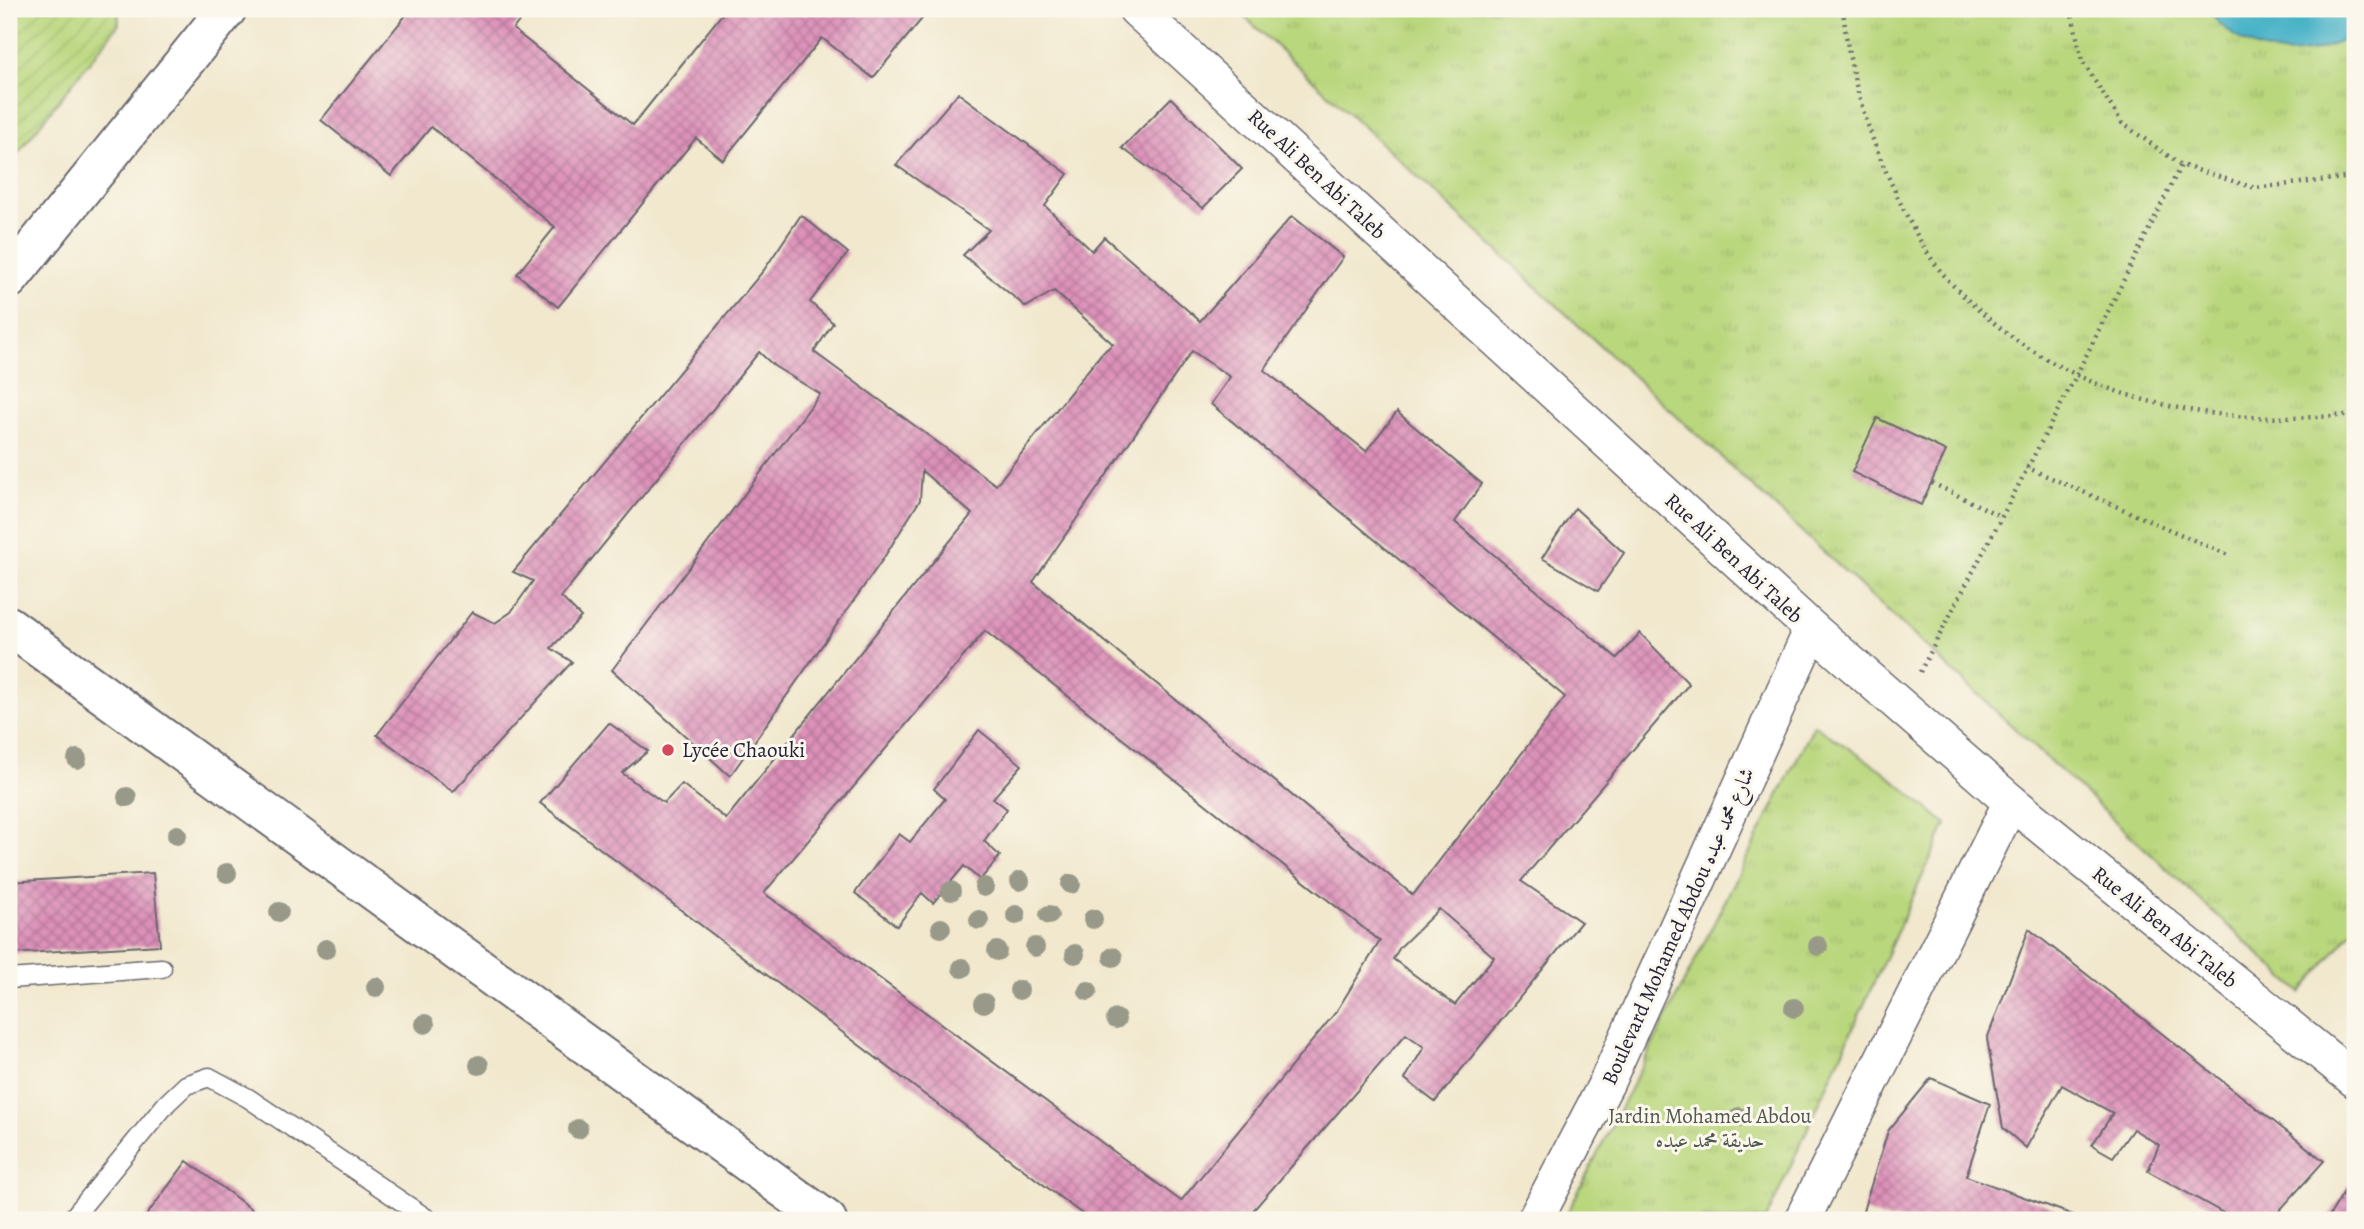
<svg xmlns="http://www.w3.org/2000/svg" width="2364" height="1229" viewBox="0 0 2364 1229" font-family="Alegreya,Amiri,serif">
<defs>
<pattern id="grass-tufts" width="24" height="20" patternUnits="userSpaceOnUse" patternTransform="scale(1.75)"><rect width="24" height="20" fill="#b9d77d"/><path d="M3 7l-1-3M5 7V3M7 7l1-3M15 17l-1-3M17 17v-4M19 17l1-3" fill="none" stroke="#9fb86d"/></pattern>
<pattern id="garden-furrows" width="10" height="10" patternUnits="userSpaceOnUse" patternTransform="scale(1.75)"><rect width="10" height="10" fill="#b9d77d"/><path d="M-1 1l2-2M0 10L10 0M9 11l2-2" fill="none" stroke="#9fb86d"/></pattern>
<pattern id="building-cross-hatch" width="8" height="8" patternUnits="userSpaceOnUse" patternTransform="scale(1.75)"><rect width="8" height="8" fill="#dd91b9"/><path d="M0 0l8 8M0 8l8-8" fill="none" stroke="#b37698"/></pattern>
</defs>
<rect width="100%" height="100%" fill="#fbf7ec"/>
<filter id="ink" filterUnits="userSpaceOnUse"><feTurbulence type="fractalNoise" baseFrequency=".0143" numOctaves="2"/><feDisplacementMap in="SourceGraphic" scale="14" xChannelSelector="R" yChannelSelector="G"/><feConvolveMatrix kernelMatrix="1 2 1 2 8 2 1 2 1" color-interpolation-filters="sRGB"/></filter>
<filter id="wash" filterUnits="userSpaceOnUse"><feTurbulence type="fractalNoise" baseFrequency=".00686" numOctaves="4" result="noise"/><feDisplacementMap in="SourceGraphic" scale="28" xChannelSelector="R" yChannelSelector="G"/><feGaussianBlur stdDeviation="1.57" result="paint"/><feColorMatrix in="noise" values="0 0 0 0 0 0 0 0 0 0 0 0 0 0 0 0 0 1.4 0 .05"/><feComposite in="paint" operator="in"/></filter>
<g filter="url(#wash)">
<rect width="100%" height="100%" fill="#f1e8ce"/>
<g fill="url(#grass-tufts)" stroke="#6e7c5c" stroke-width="2">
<polygon points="1236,9 2355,9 2355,927 2301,993"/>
<polygon points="1814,725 1883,771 1946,824 1766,1220 1564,1220"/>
</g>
<polygon fill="url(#garden-furrows)" stroke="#6e7c5c" stroke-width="2" points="9,9 118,9 119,24 9,164"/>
<path fill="#49b3c8" stroke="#366a82" stroke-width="2" d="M2207,9H2355V31C2305,68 2244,58 2207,9Z"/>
<g id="blocks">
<g fill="url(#building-cross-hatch)" fill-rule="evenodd">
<polygon points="411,9 529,9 513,29 633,125 726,9 930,9 873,78 822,38 723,160 696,138 558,307 517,274 555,227 431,127 391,176 321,120"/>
<path d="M958,93L1068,174L1045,206L1092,251L1104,237L1200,321L1292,216L1343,257L1264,370L1366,451L1397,412L1482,484L1455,522L1617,658L1640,633L1689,684L1521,881L1581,922L1435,1102L1405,1079L1424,1047L1406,1034L1245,1220H1090L540,803L609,723L648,751L622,773L664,803L682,784L726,819L972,514L922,471L920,500L883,559L730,776L612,670L820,394L774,366L759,352L561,597L581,617L551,648L572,662L453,792L377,735L472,612L495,623L511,612L533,581L513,572L764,270L801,215L848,253L810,302L833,323L814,352L996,485L1101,354L1113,344L1054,291L1026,307L963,255L989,230L896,165ZM1192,351L1230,377L1211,404L1565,697L1413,895L1033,582ZM985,631L1380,941L1336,1012L1181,1201L764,893ZM1439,909L1494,957L1455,1005L1393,959L1400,947Z"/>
<polygon points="1171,98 1242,169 1203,208 1122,148"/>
<polygon points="1877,418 1946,451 1921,505 1852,472"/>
<polygon points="1575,508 1624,553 1598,591 1542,558"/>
<polygon points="979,730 1022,765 993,798 1007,809 984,841 1000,856 980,880 964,866 933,903 922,893 897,926 855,893 899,834 910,842 945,799 934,789"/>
<polygon points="153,873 160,945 9,954 9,882"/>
<polygon points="2029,929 2324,1161 2271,1220 2236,1220 2148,1171 2159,1145 2133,1129 2113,1157 2092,1145 2113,1113 2062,1085 2026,1148 2003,1128 1987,1039"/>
<polygon points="1931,1078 1990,1104 1966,1176 2087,1220 1889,1220 1863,1211 1888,1131"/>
<polygon points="187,1161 255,1212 249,1220 143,1220"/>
<polygon points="2355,1173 2355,1220 2327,1220"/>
</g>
</g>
</g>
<g filter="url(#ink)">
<use href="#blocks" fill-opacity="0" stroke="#6a676e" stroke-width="2"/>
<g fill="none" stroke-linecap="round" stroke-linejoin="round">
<g stroke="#6a676e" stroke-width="21">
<g id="lane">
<polyline points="9,979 162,968"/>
<polyline points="71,1220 167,1103 186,1085 209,1077 248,1098 429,1220"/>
</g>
</g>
<g stroke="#6a676e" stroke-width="38">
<g id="street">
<polyline points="1136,9 1812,629 2011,802 2355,1080"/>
<polyline points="1535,1220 1606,1084 1812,629"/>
<polyline points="1802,1220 2011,802"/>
</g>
</g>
<g stroke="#6a676e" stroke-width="42">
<polyline id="secondary" points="9,279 227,9"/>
</g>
<g stroke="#6a676e" stroke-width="42">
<polyline id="primary" points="9,626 827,1220"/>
</g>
<g stroke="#6a676e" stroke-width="4.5" stroke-dasharray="2 5" stroke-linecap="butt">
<path d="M1843,9C1848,65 1862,115 1884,167C1900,203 1922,252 1949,281C2058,398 2202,430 2355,414"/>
<polyline points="2071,9 2082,61 2122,123 2181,165 2255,188 2344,178 2355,171"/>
<polyline points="2026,467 2228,555"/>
<polyline points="1932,483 2000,516"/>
<polyline points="1920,672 2076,376 2181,165"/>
</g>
<use href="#lane" stroke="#fff" stroke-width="18"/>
<use href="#street" stroke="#fff" stroke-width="35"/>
<use href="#secondary" stroke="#fff" stroke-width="38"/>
<use href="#primary" stroke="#fff" stroke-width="38"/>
</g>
<g fill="#989988">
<circle cx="77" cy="759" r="10"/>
<circle cx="127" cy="797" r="10"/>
<circle cx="177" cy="835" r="10"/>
<circle cx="227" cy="873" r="10"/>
<circle cx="1020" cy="881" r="10"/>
<circle cx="1071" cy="884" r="10"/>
<circle cx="984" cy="887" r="10"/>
<circle cx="951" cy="891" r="10"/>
<circle cx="279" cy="912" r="10"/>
<circle cx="1016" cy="915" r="10"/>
<circle cx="1049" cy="915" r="10"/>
<circle cx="1093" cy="919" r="10"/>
<circle cx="979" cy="920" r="10"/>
<circle cx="941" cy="928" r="10"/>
<circle cx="1818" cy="946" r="10"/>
<circle cx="1035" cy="947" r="10"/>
<circle cx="326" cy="949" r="10"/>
<circle cx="997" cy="951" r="10"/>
<circle cx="1075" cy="954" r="10"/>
<circle cx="1113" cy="957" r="10"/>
<circle cx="962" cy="968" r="10"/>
<circle cx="376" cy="987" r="10"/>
<circle cx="1019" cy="990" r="10"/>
<circle cx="1088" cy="991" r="10"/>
<circle cx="984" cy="1003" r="10"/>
<circle cx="1794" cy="1008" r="10"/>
<circle cx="1116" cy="1019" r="10"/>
<circle cx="425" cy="1024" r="10"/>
<circle cx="479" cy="1065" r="10"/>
<circle cx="1739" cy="1117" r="10"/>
<circle cx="578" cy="1129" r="10"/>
</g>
</g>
<circle fill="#d1495b" stroke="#fbf7ec" stroke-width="2.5" cx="668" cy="750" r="7"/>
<g text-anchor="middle" stroke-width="6" stroke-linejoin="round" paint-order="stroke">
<g font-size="21" fill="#22223b" stroke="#fbf7ec">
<text transform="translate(1317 174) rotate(43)" y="7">Rue Ali Ben Abi Taleb</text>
<text transform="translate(1734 558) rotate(43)" y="7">Rue Ali Ben Abi Taleb</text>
<text transform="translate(1678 926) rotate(-66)" y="7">Boulevard Mohamed Abdou شارع محمد عبده</text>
<text transform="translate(2165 927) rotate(39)" y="7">Rue Ali Ben Abi Taleb</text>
</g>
<g font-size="21" fill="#22223b" stroke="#fbf7ec" text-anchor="start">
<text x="682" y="757">Lycée Chaouki</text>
</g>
<g font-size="21" fill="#4f584f" stroke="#fbf7ec">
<text x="1710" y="1123">Jardin Mohamed Abdou<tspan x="1710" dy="24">حديقة محمد عبده</tspan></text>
</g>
</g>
<rect width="2364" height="1229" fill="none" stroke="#fbf7ec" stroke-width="35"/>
</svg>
